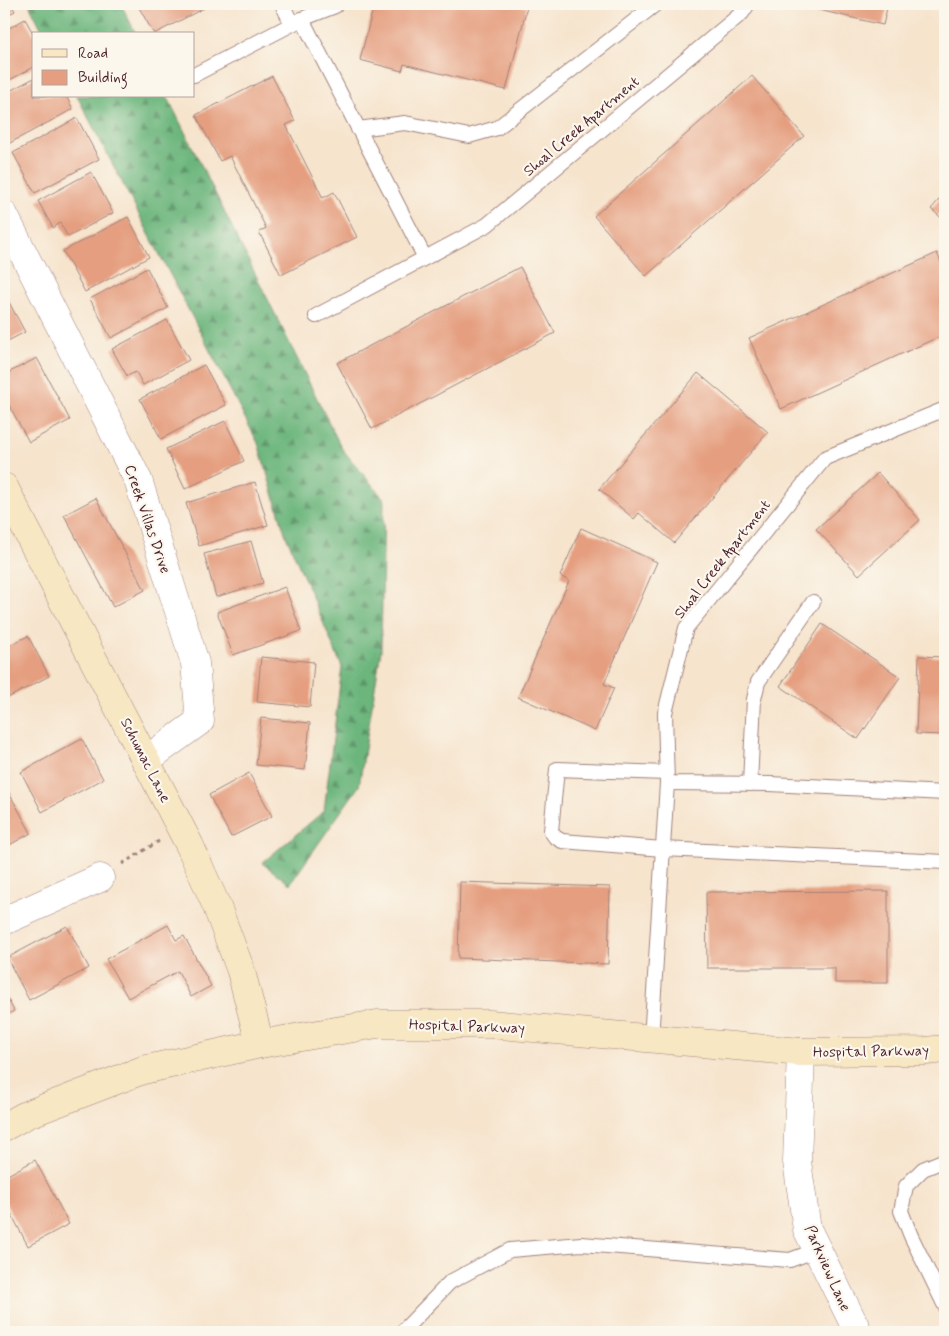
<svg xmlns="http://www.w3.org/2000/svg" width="949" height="1336" viewBox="0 0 949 1336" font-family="Mynerve,sans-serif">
<defs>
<pattern id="forest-firs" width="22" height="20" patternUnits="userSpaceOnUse" patternTransform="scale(1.25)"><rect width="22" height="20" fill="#6cb67d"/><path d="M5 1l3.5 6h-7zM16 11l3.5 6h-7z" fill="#5b9367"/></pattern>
</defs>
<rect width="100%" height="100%" fill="#fbf7ec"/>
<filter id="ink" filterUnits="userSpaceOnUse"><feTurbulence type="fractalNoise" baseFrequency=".02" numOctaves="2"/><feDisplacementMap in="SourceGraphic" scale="10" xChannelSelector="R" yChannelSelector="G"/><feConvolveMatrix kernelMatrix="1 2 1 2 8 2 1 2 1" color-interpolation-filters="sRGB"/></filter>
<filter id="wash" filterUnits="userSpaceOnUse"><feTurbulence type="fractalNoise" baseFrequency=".0096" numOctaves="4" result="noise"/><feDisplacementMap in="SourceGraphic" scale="20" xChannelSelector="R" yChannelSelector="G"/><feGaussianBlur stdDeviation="1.12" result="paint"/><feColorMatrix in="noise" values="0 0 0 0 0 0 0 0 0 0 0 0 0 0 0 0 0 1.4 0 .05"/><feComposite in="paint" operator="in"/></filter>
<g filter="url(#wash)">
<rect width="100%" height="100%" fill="#f6e4cd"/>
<g fill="url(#forest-firs)" stroke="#5b6a54">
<polygon points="29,4 121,4 136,34 44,34"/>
<polygon points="77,96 167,96 342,449 384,499 381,650 359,786 290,884 262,863 324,811 342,667 285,533 258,443"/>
</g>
<g id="blocks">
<g fill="#e59f80">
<polygon points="4,4 11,4 15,11 4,17"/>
<polygon points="137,4 212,4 154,34"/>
<polygon points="374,4 513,4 527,7 506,90 404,64 402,71 360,60"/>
<polygon points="811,4 888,4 883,25 810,8"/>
<polygon points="25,19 34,35 34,67 4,83 4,31"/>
<polygon points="272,76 295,121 286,125 323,198 334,192 357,237 281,275 259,232 266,228 230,156 220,161 196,115"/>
<polygon points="752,76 804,136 646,276 594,216"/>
<polygon points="34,78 34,96 66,96 73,109 8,144 4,135 4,94"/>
<polygon points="77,118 99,159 35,193 13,153"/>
<polygon points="91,172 113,213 68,237 60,223 53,228 38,201"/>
<polygon points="945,193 945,221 931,209"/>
<polygon points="128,217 149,257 85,292 63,251"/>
<polygon points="937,253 945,271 945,334 781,409 749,338"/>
<polygon points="520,267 555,333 372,429 337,363"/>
<polygon points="147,268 168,308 111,338 90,299"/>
<polygon points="4,293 25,332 4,343"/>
<polygon points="167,320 189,360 143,385 136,372 127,376 112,349"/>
<polygon points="37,358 70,420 29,442 4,396 4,375"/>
<polygon points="204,365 226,405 161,439 140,399"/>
<polygon points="698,373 768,432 674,543 639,513 634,519 599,489"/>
<polygon points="225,421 244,461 185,489 166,449"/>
<polygon points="878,473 920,520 859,575 816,529"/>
<polygon points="255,482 268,525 199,546 186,503"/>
<polygon points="96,498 145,590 113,607 64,515"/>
<polygon points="581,528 657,562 604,684 614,688 595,731 518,697 569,581 560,576"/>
<polygon points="251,541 263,583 216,597 204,554"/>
<polygon points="285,587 301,631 233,655 217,612"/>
<polygon points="822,624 900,677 858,739 780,686"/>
<polygon points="28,636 49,676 4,700 4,648"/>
<polygon points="919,656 945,657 945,735 916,734"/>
<polygon points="261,657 314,662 310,707 257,702"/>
<polygon points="261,718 310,723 305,770 256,765"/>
<polygon points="82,739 103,779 42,812 21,772"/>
<polygon points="249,773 272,816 231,837 209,795"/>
<polygon points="8,791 31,833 4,848 4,793"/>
<polygon points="460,882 610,887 608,964 458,958"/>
<polygon points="888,891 888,983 835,983 835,968 707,968 706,892"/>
<polygon points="168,925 176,940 184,936 211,986 191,997 178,971 128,998 106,959"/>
<polygon points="67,926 89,968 29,1000 7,958"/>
<polygon points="4,992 14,1011 4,1016"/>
<polygon points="35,1160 69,1224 28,1246 4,1200 4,1177"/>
</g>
</g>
</g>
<g filter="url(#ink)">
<use href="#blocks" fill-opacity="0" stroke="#a0827c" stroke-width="1"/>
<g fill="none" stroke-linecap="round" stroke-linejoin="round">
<g stroke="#a0827c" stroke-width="16">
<g id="lane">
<polyline points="282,4 292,24"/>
<polyline points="302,19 425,258"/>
<polyline points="194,75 302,19 335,6 335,4"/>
<polyline points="358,129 405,123 469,136 497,128 656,4"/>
<polyline points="316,316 487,225 742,13 748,4"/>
<polyline points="945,409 825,458 686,628 665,713 667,783 770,784 945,793"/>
<polyline points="666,773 557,769 551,831 555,837 562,841 663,849 945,862"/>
<polyline points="750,784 754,699 758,682 813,602"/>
<polyline points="651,1040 667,783"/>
<polyline points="945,1160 923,1169 906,1186 901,1211 911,1236 945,1306"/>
<polyline points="402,1332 450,1282 510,1250 581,1244 790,1260 817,1250"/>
</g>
</g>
<g stroke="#a0827c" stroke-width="29">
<g id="street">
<polyline points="4,215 138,480 195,663 200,721 146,760"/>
<polyline points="4,921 100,878"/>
<polyline points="801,1052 797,1162 807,1229 858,1332"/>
</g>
</g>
<g stroke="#a0827c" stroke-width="29">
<g id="secondary">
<polyline points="4,487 190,846 217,907 241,971 260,1044"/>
<polyline points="4,1127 26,1115 143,1070 260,1044 377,1024 490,1024 801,1052 926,1051 945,1049"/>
</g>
</g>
<polyline stroke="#a0827c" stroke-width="3" stroke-dasharray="4 4" stroke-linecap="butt" points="122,864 159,841"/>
<use href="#lane" stroke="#fff" stroke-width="14"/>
<use href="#street" stroke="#fff" stroke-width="28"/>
<use href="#secondary" stroke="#f8e7c3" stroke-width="28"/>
</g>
</g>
<g text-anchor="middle" stroke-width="4.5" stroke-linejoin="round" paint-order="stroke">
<g font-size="15" fill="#4a1f2b" stroke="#fbf7ec">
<text transform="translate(581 126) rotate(-40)" y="5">Shoal Creek Apartment</text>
<text transform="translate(148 519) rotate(71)" y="5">Creek Villas Drive</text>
<text transform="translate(722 559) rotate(-52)" y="5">Shoal Creek Apartment</text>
<text transform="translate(146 760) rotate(63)" y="5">Schumac Lane</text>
<text transform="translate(467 1026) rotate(2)" y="5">Hospital Parkway</text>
<text transform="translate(871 1051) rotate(-1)" y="5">Hospital Parkway</text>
<text transform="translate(828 1268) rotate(66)" y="5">Parkview Lane</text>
</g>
</g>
<rect width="949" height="1336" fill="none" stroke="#fbf7ec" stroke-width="20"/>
<rect x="32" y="32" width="162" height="65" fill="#fbf7ec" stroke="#b4a19f"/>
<rect x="42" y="49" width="25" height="8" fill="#f8e7c3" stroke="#b4a19f"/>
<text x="78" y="58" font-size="15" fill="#4a1f2b">Road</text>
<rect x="42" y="70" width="25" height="15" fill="#e59f80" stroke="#b4a19f"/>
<text x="78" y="82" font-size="15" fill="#4a1f2b">Building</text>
</svg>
